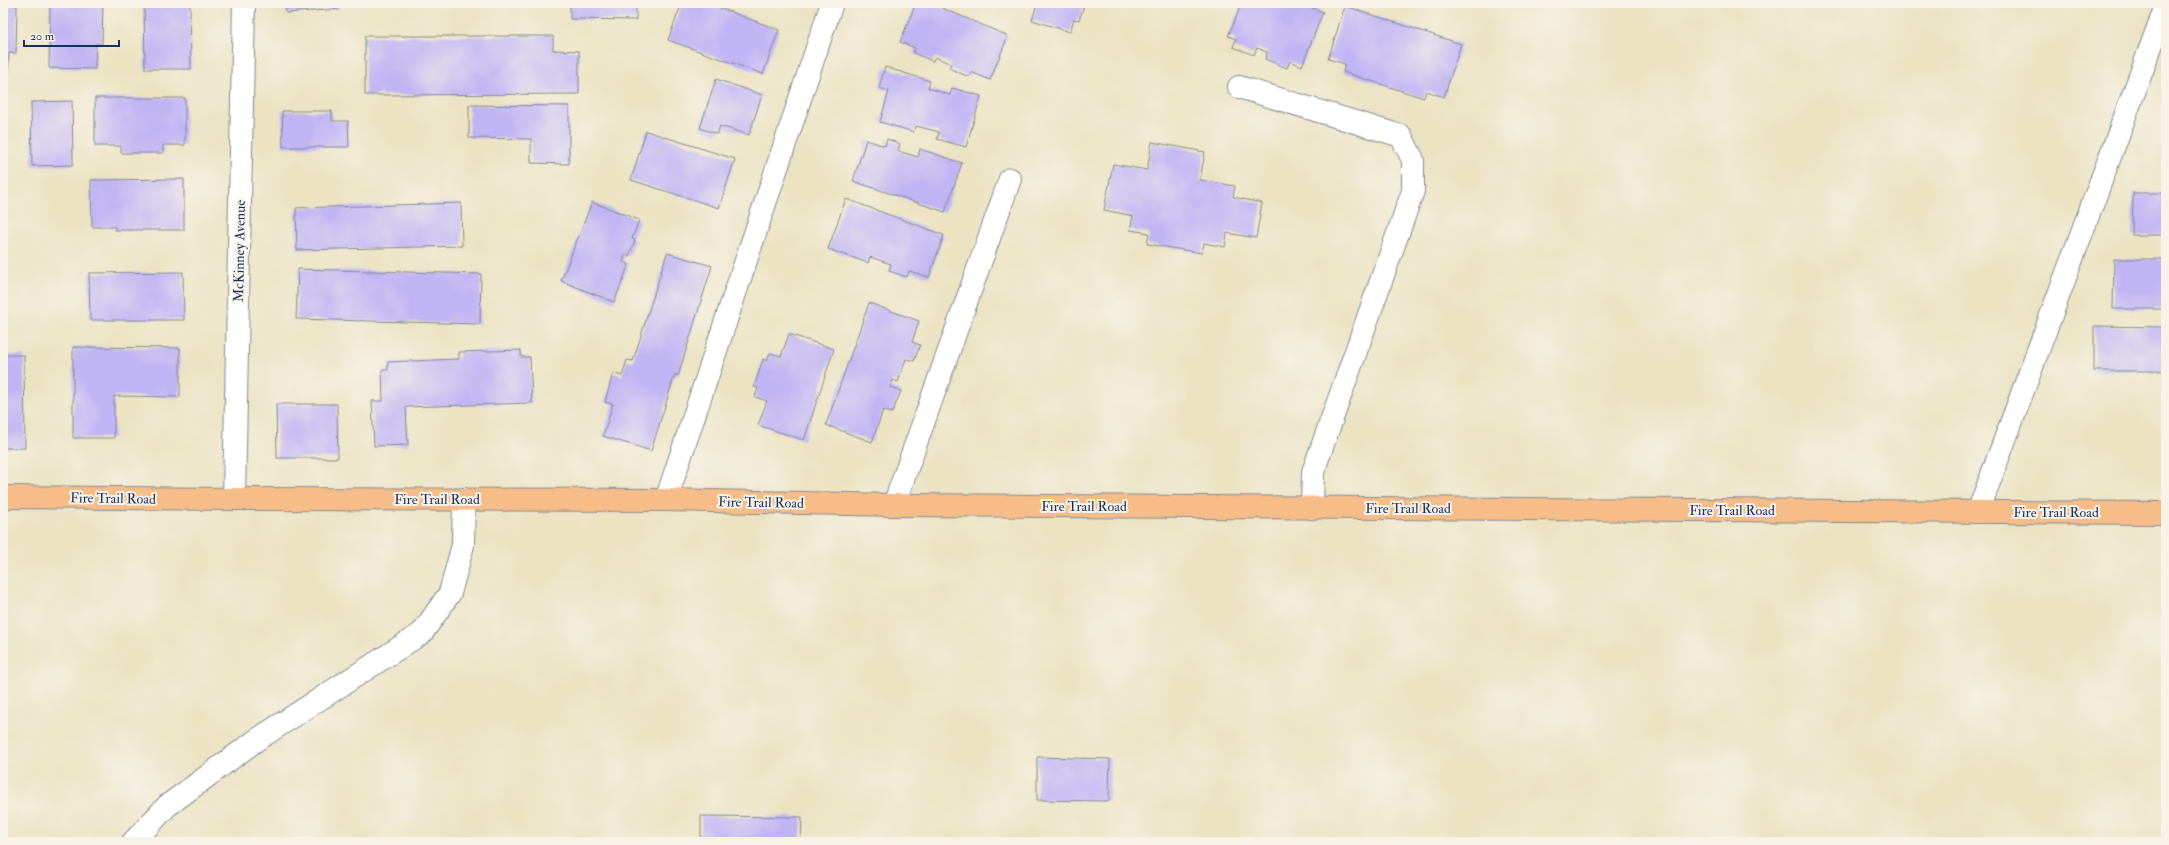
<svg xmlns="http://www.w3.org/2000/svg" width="2169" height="845" viewBox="0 0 2169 845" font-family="'IM FELL Double Pica',serif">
<rect width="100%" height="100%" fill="#f7f3e8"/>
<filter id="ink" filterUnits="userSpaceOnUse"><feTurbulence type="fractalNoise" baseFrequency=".025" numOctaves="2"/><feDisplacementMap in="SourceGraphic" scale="8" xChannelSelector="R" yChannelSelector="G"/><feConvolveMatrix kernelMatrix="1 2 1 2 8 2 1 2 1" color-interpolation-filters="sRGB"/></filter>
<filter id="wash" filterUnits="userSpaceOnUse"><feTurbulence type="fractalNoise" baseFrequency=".012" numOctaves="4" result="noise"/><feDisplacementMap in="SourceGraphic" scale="16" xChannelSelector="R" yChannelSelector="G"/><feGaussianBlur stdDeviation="0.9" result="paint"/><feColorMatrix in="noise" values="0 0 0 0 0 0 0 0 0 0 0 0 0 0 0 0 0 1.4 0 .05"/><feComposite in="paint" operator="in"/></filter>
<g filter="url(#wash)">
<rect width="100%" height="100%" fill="#ebe3c2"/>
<g id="blocks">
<g fill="#bfb4f4">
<polygon points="3,3 17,6 16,53 9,53 8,75 3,75"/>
<polygon points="50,3 103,3 102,44 96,44 95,69 49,68"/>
<polygon points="144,3 190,3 191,69 145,69"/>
<polygon points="285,3 338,3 339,9 286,13"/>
<polygon points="570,3 636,3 636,20 570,19"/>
<polygon points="682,3 707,3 779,30 763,74 668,40"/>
<polygon points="916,3 930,3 1008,36 990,80 971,72 969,77 949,68 951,64 935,57 933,61 913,53 915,48 900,42"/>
<polygon points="1034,3 1085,3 1079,20 1074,19 1070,32 1032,20 1036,7 1033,6"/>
<polygon points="1242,3 1300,3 1323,12 1302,66 1290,61 1287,68 1265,59 1267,52 1257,48 1254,55 1233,47 1236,39 1228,36"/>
<polygon points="1345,6 1461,44 1444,97 1426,91 1424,98 1343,72 1345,64 1328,59"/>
<polygon points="365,36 553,36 553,50 579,51 579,94 365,95"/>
<polygon points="885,67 930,81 928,88 950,95 952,88 981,96 966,147 937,139 939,132 916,126 914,132 880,122 889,91 879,88"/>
<polygon points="716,79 762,95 749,135 720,126 717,134 700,128"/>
<polygon points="95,98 185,98 185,145 163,145 163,153 121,153 121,146 95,146"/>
<polygon points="72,101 73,165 32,166 31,102"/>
<polygon points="469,105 569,106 569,164 531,163 531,139 469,138"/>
<polygon points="282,111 332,111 332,121 348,121 349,147 283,147"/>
<polygon points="646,131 735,159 719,208 631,180"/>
<polygon points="887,139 900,144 898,151 918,157 920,149 962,163 945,212 853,181 866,140 885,146"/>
<polygon points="1152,142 1205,152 1200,180 1235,186 1233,197 1262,203 1256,238 1227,233 1225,247 1204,243 1202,253 1147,244 1149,233 1130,230 1133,216 1104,210 1113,164 1147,170"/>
<polygon points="184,179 184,230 115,230 115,227 92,227 91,180"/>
<polygon points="2133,193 2166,193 2166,235 2132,235"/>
<polygon points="846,199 944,235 929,277 909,271 907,277 889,271 891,264 870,257 868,263 828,249"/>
<polygon points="592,202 639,220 632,239 635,240 629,256 625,255 623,262 629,264 614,302 561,281"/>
<polygon points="461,203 462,246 297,250 296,208"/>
<polygon points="667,253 712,266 678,376 675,374 651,451 603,436 613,404 605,402 613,373 622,376 627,360 633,361"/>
<polygon points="2114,259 2166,259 2166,309 2113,309"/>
<polygon points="298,269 481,274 480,324 296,319"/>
<polygon points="183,272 184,320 90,320 89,273"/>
<polygon points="869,303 919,321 912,342 920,345 914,361 906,359 898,382 893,380 890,387 901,391 892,413 883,410 872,442 826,425"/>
<polygon points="2094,326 2166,327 2166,371 2094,371"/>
<polygon points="789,334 834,349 804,440 758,425 767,401 755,397 758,388 754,387 763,359 767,361 770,353 781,356"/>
<polygon points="73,347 180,348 180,397 114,396 114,438 73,438"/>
<polygon points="521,350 521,357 530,357 532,403 406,407 408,445 374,446 372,401 383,401 382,370 388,370 388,362 459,359 459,352"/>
<polygon points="3,355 24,355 25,448 3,448"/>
<polygon points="276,404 337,404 338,458 277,458"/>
<polygon points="1037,757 1110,759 1109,801 1037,800"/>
<polygon points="701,816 802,817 801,842 701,842"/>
</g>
</g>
</g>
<g filter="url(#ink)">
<use href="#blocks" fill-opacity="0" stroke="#838990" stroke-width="1"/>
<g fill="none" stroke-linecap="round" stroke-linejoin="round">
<g stroke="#838990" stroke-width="24">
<g id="minor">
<polyline points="1239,87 1401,136 1413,160 1413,191 1313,472 1312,508"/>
<polyline points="234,499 244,3"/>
<polyline points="666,500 832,3"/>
<polyline points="894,505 1010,179"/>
<polyline points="1978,512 2166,6"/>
<polyline points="133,842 167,806 255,741 422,633 450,593 463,545 464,499"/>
</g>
</g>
<g stroke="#838990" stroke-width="24">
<polyline id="major" points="3,497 234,499 666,500 894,505 2166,513"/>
</g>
<use href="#minor" stroke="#fff" stroke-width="22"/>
<use href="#major" stroke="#f7bd88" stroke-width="22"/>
</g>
</g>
<g text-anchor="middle" stroke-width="4" stroke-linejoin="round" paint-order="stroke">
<g font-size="14" fill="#1b2f5e" stroke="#f7f3e8">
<text transform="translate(239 251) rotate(-89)" y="5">McKinney Avenue</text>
<text transform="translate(113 498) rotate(1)" y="5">Fire Trail Road</text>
<text x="437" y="504">Fire Trail Road</text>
<text transform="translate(761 502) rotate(1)" y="5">Fire Trail Road</text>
<text x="1084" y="511">Fire Trail Road</text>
<text x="1408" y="513">Fire Trail Road</text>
<text x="1732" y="515">Fire Trail Road</text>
<text x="2056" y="517">Fire Trail Road</text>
</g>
</g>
<rect width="2169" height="845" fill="none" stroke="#f7f3e8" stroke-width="16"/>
<path d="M24 40v6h95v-6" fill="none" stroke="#1b2f5e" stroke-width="2"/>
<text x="30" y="40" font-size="12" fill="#1b2f5e" stroke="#f7f3e8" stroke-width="3" paint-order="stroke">20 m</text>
</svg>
